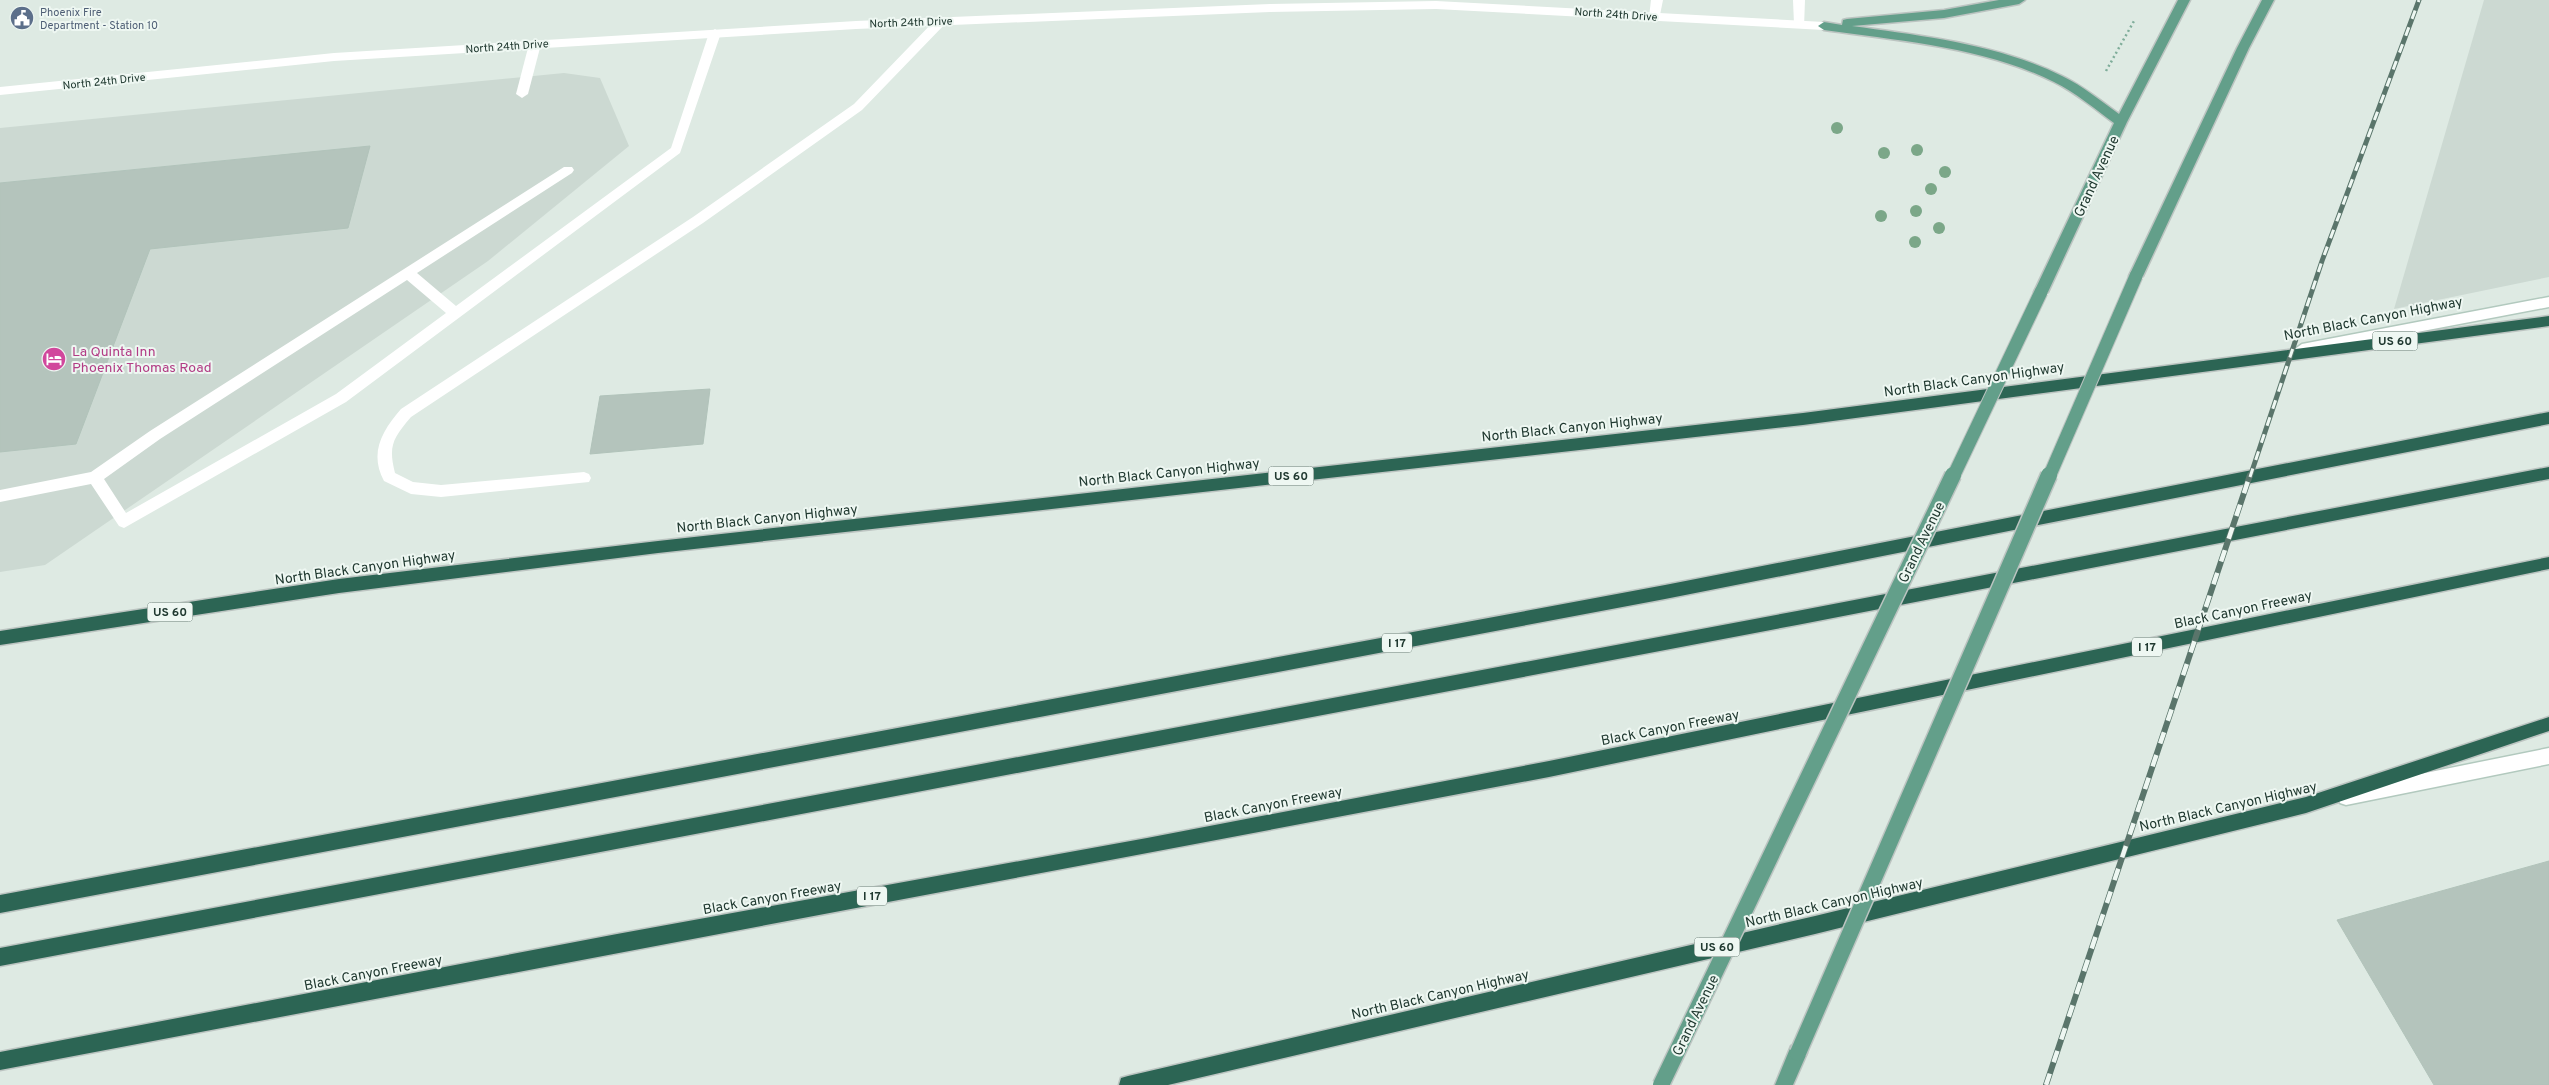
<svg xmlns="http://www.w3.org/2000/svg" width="2549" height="1085" viewBox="0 0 2549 1085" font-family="Overpass,sans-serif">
<rect width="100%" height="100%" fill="#deeae3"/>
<g fill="#ccd9d2">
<polygon points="2484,0 2549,0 2549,277 2394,309"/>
<polygon points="564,73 600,78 629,146 488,261 45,565 0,572 0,128"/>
</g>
<g fill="#b4c4bc" stroke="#b1c3ba">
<polygon points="370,146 348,228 150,249 76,444 0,452 0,183"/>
<polygon points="710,389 703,444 590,454 600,396"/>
<polygon points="2549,861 2549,1085 2434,1085 2337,920"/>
</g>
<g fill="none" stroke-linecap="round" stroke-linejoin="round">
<g stroke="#b2c9be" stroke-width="3">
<g id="secondary">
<polygon points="2549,297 2549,307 2302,354 2295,349 2302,344"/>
<polygon points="2549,748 2549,764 2346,805 2340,803 2338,797 2340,791 2346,789"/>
</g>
</g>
<g stroke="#bcc4c1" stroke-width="3">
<g id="primary">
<path d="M1999,0H2025L2019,4L1944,18L1852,26C1923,36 1997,44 2062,76C2083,86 2101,101 2119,114L2178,0H2190L2127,122L2048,292L2041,297L2034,292L2114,123C2095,109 2076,93 2054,82C1984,47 1901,41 1824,30L1818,26L1824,22L1842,25L1843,20L1847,19L1944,10Z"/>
<polygon points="2262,0 2274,0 2249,48 2143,276 2136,281 2131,279 2129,276 2237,48"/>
<polygon points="1798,1044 1805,1046 1807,1053 1793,1085 1775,1085 1791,1046"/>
</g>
</g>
<g stroke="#bcc4c1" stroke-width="3">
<g id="highway">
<polygon points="2549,316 2549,326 1803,425 658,553 339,593 0,645 0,631 339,579 658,541 1803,413"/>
<polygon points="2549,412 2549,424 1665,599 0,913 0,895 1665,585"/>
<polygon points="2549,467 2549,479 1797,625 0,966 0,948 1797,611"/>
<polygon points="2549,557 2549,569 1549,777 0,1070 0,1052 617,934 1147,838 1549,761"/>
<polygon points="2549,717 2549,731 2306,813 1815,934 1168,1085 1119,1085 1121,1078 1128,1076 1815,916 2306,797"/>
</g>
</g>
<polyline stroke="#7fad9a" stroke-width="2.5" stroke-dasharray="2 3" stroke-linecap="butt" points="2106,71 2134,21"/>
<g fill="#fff" fill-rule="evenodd">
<polygon points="1651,0 1663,0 1659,20 1655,21 1649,17"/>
<polygon points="1793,0 1805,0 1804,27 1796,27 1794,24"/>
<path d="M941,17L945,18V24L862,110L703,223L411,417C393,438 388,446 395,473L413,482L441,485L584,472L589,474L591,478L589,482L441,497L411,494L384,481C369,453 382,431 401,409L693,217L854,104L937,18Z"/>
<path d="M715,29L721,33L680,153L346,402L124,528L119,526L91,484L0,502V490L91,472L150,431L564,167H572L574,170L572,173L417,273L456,306L671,148L709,33ZM407,280L446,313L336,394L126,513L104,479L160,439Z"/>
<polygon points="535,40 541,44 528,94 522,98 516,94 529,44"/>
</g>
<polygon fill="#fff" fill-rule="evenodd" points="1436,1 1824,22 1830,26 1824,30 1436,9 1270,12 856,29 334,61 0,95 0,87 334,53 856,21 1270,4"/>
<use href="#secondary" fill="#fff" fill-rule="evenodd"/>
<use href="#primary" fill="#639f8a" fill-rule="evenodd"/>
<use href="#highway" fill="#2c6554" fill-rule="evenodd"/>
<g stroke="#5a756b" stroke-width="5">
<polyline id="rail-far1" points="2250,477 2322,261 2419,0"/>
</g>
<g stroke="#5a756b" stroke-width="6">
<polyline id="rail" points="2046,1085 2250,475"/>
</g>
<use href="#rail-far1" stroke="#eef7f2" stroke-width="3" stroke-dasharray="9" stroke-linecap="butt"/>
<use href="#rail" stroke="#eef7f2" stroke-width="4.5" stroke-dasharray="12" stroke-linecap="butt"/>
<g stroke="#bcc4c1" stroke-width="15" stroke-linecap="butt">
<g id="primary-bridge-far1">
<polyline points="1953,477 2041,292"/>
<polyline points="2049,477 2136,276"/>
</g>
</g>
<g stroke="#bcc4c1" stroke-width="19" stroke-linecap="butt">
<g id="primary-bridge">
<polyline points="1798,1053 2049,475"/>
<polyline points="1661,1085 1953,475"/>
</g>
</g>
<use href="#primary-bridge-far1" stroke="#639f8a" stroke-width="13"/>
<use href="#primary-bridge" stroke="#639f8a" stroke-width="16"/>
</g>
<g fill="#7ba788">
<circle cx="1837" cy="128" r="6"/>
<circle cx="1917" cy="150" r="6"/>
<circle cx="1884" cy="153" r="6"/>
<circle cx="1945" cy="172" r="6"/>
<circle cx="1931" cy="189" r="6"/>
<circle cx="1916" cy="211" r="6"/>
<circle cx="1881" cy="216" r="6"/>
<circle cx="1939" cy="228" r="6"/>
<circle cx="1915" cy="242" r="6"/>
</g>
<defs>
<g id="civic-disc" transform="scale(1.25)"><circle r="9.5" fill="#5c6f8a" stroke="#eef7f2"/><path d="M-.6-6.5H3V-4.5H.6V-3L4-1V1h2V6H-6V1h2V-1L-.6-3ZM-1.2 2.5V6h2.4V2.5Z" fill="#fff"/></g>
<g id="hotel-disc" transform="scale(1.25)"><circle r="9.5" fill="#d1479c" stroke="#eef7f2"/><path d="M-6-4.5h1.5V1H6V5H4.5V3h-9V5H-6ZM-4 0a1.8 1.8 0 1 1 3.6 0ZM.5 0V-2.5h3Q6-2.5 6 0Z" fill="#fff"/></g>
</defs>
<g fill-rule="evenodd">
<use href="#civic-disc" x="22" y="18"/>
<use href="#hotel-disc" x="54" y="359"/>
</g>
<g text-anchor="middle" stroke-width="4" stroke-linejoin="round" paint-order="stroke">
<g font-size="11" fill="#4e5e75" stroke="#eef7f2" text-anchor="start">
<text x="40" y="16">Phoenix Fire<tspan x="40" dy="13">Department - Station 10</tspan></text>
</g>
<g font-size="11" fill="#203930" stroke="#eef7f2">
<text transform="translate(1616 14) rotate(4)" y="4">North 24th Drive</text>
<text transform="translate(911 22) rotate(-2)" y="4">North 24th Drive</text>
<text transform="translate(507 46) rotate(-4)" y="4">North 24th Drive</text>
<text transform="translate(104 81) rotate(-6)" y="4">North 24th Drive</text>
</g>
<g fill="#eef7f2" stroke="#5e726a" stroke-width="1">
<rect x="2372.5" y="331.5" width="45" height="19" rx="4"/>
<rect x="1268.5" y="466.5" width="45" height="19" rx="4"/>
<rect x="147.5" y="602.5" width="45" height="19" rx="4"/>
<rect x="1382" y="633.5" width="30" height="19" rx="4"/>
<rect x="2132" y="637.5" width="30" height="19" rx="4"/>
<rect x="857" y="886.5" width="30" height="19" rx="4"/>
<rect x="1694.5" y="937.5" width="45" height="19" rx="4"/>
</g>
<g font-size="12" font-weight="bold" fill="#203930">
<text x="2395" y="345">US 60</text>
<text x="1291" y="480">US 60</text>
<text x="170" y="616">US 60</text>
<text x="1397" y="647">I 17</text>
<text x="2147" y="651">I 17</text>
<text x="872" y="900">I 17</text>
<text x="1717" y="951">US 60</text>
</g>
<g font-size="14" fill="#203930" stroke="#eef7f2">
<text transform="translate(2096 176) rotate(-65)" y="5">Grand Avenue</text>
<text transform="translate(2373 318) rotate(-11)" y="5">North Black Canyon Highway</text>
<text transform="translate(1974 379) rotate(-8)" y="5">North Black Canyon Highway</text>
<text transform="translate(1572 427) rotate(-6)" y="5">North Black Canyon Highway</text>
<text transform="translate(1169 472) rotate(-6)" y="5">North Black Canyon Highway</text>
<text transform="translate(767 518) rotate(-6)" y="5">North Black Canyon Highway</text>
<text transform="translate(1921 542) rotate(-64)" y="5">Grand Avenue</text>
<text transform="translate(365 567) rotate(-8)" y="5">North Black Canyon Highway</text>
<text transform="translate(2243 609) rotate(-12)" y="5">Black Canyon Freeway</text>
<text transform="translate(1670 727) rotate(-11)" y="5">Black Canyon Freeway</text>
<text transform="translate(1273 804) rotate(-11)" y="5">Black Canyon Freeway</text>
<text transform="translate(2228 806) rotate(-13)" y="5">North Black Canyon Highway</text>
<text transform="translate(772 897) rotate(-10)" y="5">Black Canyon Freeway</text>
<text transform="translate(1834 902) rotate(-13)" y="5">North Black Canyon Highway</text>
<text transform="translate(373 972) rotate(-11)" y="5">Black Canyon Freeway</text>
<text transform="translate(1440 994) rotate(-13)" y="5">North Black Canyon Highway</text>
<text transform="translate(1695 1015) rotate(-64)" y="5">Grand Avenue</text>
</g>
<g font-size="14" fill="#b23c85" stroke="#eef7f2" text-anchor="start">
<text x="72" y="356">La Quinta Inn<tspan x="72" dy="16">Phoenix Thomas Road</tspan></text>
</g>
</g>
</svg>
